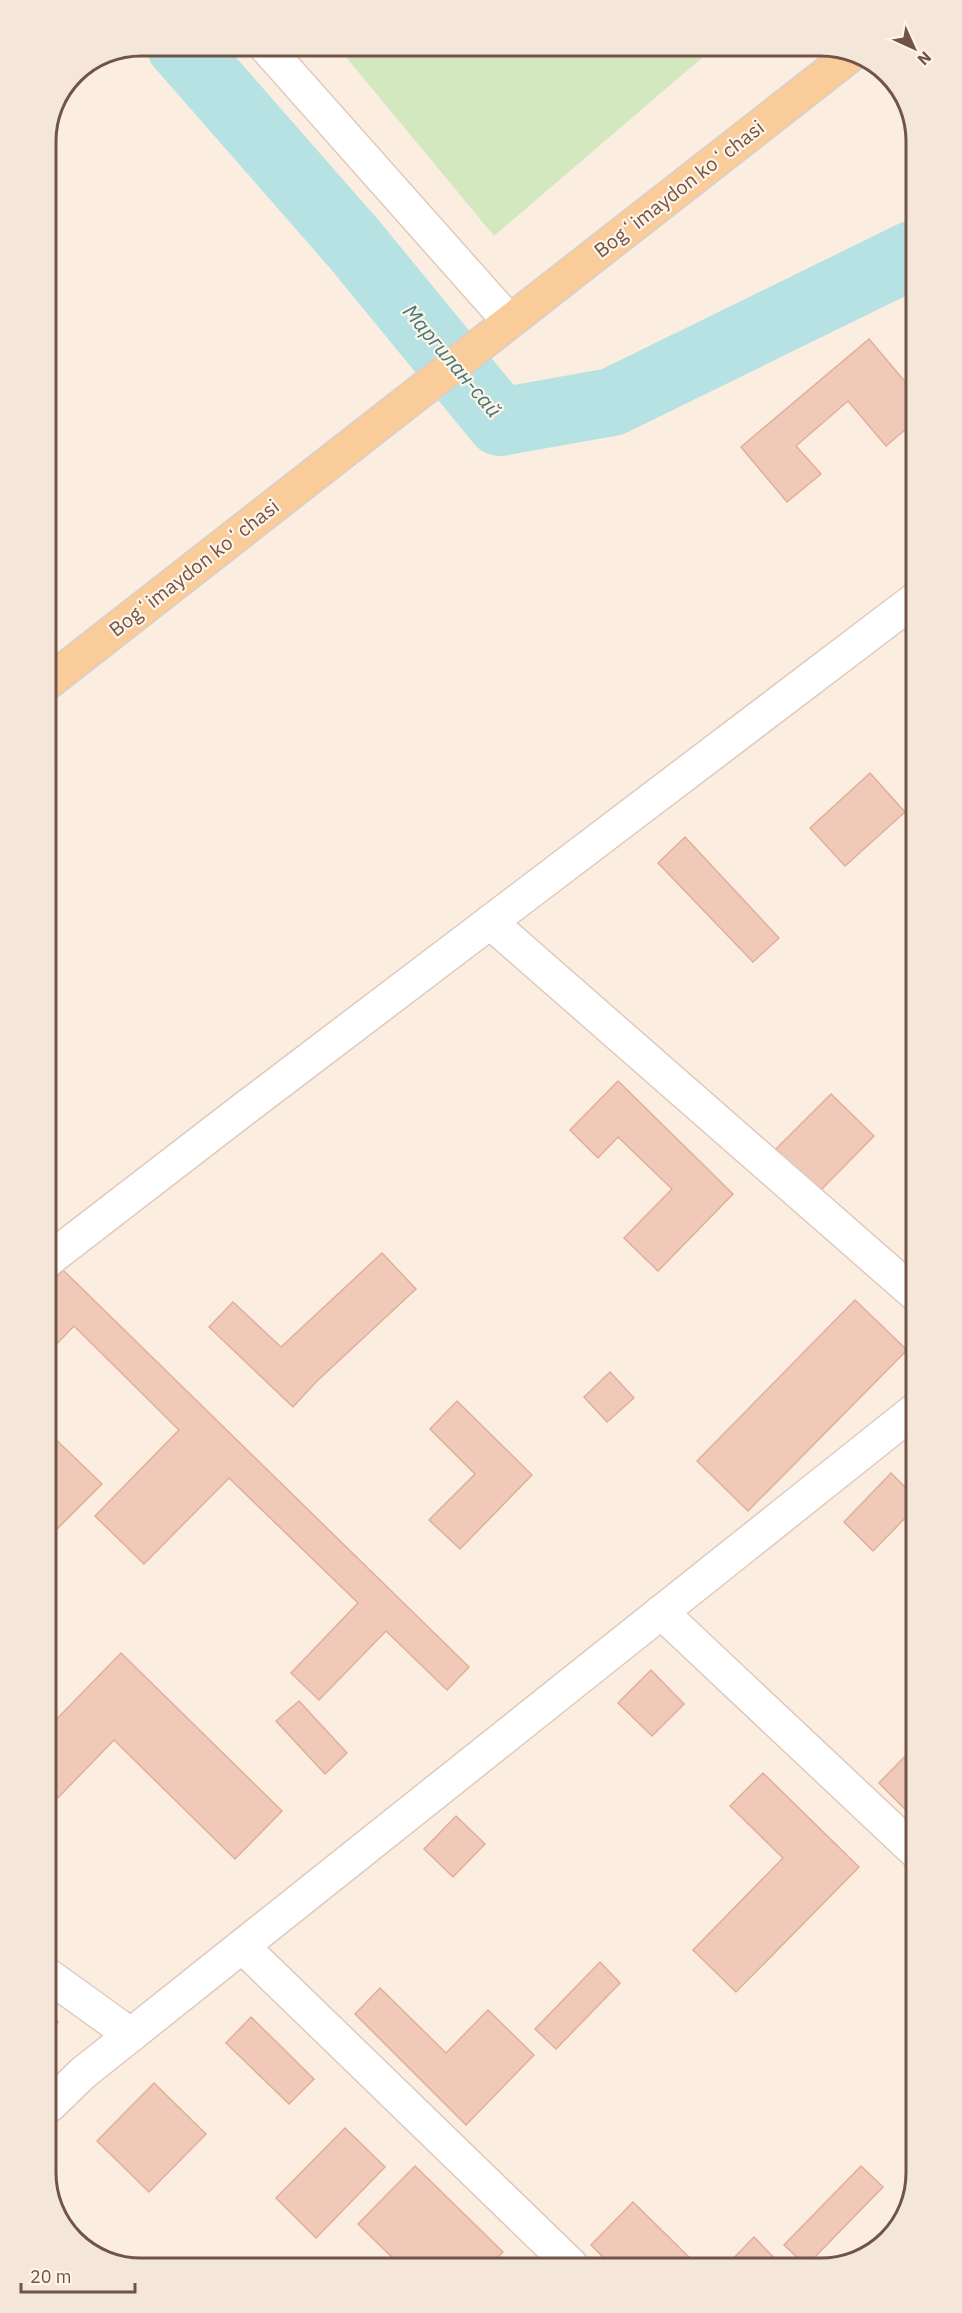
<svg xmlns="http://www.w3.org/2000/svg" width="962" height="2313" viewBox="0 0 962 2313" font-family="'IBM Plex Sans',sans-serif">
<rect width="100%" height="100%" fill="#fbeee0"/>
<polygon fill="#d4e8c0" points="336,45 717,45 494,236"/>
<g fill="none" stroke-linecap="round" stroke-linejoin="round">
<polyline stroke="#b6e2e4" stroke-width="68" points="180,45 355,245 500,422 612,402 912,255"/>
</g>
<g fill="#f0c9b9" stroke="#e2ae9a" stroke-width="1.5">
<polygon points="869,339 913,391 913,423 886,446 848,401 796,446 821,474 787,502 741,447"/>
<polygon points="870,773 905,812 845,866 810,828"/>
<polygon points="685,837 779,938 753,962 658,863"/>
<polygon points="618,1081 733,1194 658,1271 624,1238 672,1189 618,1137 598,1158 570,1130"/>
<polygon points="831,1094 874,1136 819,1192 776,1149"/>
<polygon points="382,1253 416,1289 316,1382 293,1407 209,1327 233,1302 281,1347"/>
<polygon points="63,1270 469,1667 447,1690 386,1631 319,1700 291,1673 358,1603 229,1478 144,1564 95,1516 179,1430 74,1326 48,1353 48,1286"/>
<polygon points="855,1300 907,1350 748,1511 697,1461"/>
<polygon points="610,1372 634,1398 607,1422 584,1397"/>
<polygon points="457,1401 532,1475 460,1549 429,1520 475,1474 430,1429"/>
<polygon points="48,1432 102,1484 48,1538"/>
<polygon points="891,1473 915,1497 915,1508 873,1551 844,1522"/>
<polygon points="121,1653 282,1811 235,1859 114,1740 49,1807 49,1727"/>
<polygon points="651,1670 684,1704 652,1736 618,1703"/>
<polygon points="299,1701 347,1753 325,1774 276,1721"/>
<polygon points="916,1745 916,1814 913,1817 879,1783"/>
<polygon points="763,1773 859,1867 736,1992 693,1950 783,1858 730,1806"/>
<polygon points="456,1816 485,1844 453,1877 424,1849"/>
<polygon points="600,1962 620,1983 556,2049 535,2029"/>
<polygon points="380,1988 446,2053 488,2010 534,2055 466,2125 355,2014"/>
<polygon points="50,2013 58,2022 50,2034"/>
<polygon points="251,2017 314,2079 289,2104 226,2043"/>
<polygon points="154,2083 206,2134 149,2192 97,2141"/>
<polygon points="345,2128 385,2167 316,2238 276,2198"/>
<polygon points="415,2166 503,2252 490,2265 401,2266 358,2224"/>
<polygon points="861,2166 883,2187 809,2263 803,2263 784,2245"/>
<polygon points="633,2202 696,2264 611,2265 591,2245"/>
<polygon points="754,2237 780,2264 728,2264"/>
</g>
<g fill="none" stroke-linecap="round" stroke-linejoin="round">
<g stroke="#dfcabd" stroke-width="36">
<g id="minor">
<polyline points="264,45 509,321"/>
<polyline points="490,922 915,1294"/>
<polyline points="48,1260 240,1112 913,601"/>
<polyline points="661,1612 916,1852"/>
<polyline points="243,1947 571,2265"/>
<polyline points="49,1976 131,2035"/>
<polyline points="50,2105 83,2073 915,1410"/>
</g>
</g>
<g stroke="#d7cfcc" stroke-width="36">
<polyline id="major" points="46,684 852,54"/>
</g>
<use href="#minor" stroke="#fff" stroke-width="33"/>
<use href="#major" stroke="#f9cc9a" stroke-width="33"/>
</g>
<g text-anchor="middle" stroke-width="4.5" stroke-linejoin="round" paint-order="stroke">
<g font-size="20" fill="#715348" stroke="#fff3e6">
<text transform="translate(679 189) rotate(-38)" y="7">Bogʻimaydon koʻchasi</text>
<text transform="translate(194 568) rotate(-38)" y="7">Bogʻimaydon koʻchasi</text>
</g>
<g font-size="21" font-style="italic" fill="#40797e" stroke="#fff3e6">
<text transform="translate(452 361) rotate(50)" y="7">Маргилан-сай</text>
</g>
</g>
<path d="M0 0H962V2313H0ZM141 56H821A85 85 0 0 1 906 141V2173A85 85 0 0 1 821 2258H141A85 85 0 0 1 56 2173V141A85 85 0 0 1 141 56Z" fill="#f4e6d9" fill-rule="evenodd"/>
<path fill="none" stroke="#715348" stroke-width="3" d="M141 56H821A85 85 0 0 1 906 141V2173A85 85 0 0 1 821 2258H141A85 85 0 0 1 56 2173V141A85 85 0 0 1 141 56Z"/>
<g transform="translate(914 48) rotate(135)" stroke="#fff3e6" stroke-width="4.5" paint-order="stroke">
<path d="M0-4.5L10 22L0 15L-10 22Z" fill="#715348"/>
<text y="-9" font-size="16" font-weight="bold" text-anchor="middle" fill="#715348">N</text>
</g>
<path d="M21 2283v9h114v-9" fill="none" stroke="#715348" stroke-width="3"/>
<text x="30" y="2283" font-size="18" fill="#715348" stroke="#fff3e6" stroke-width="4.5" paint-order="stroke">20 m</text>
</svg>
